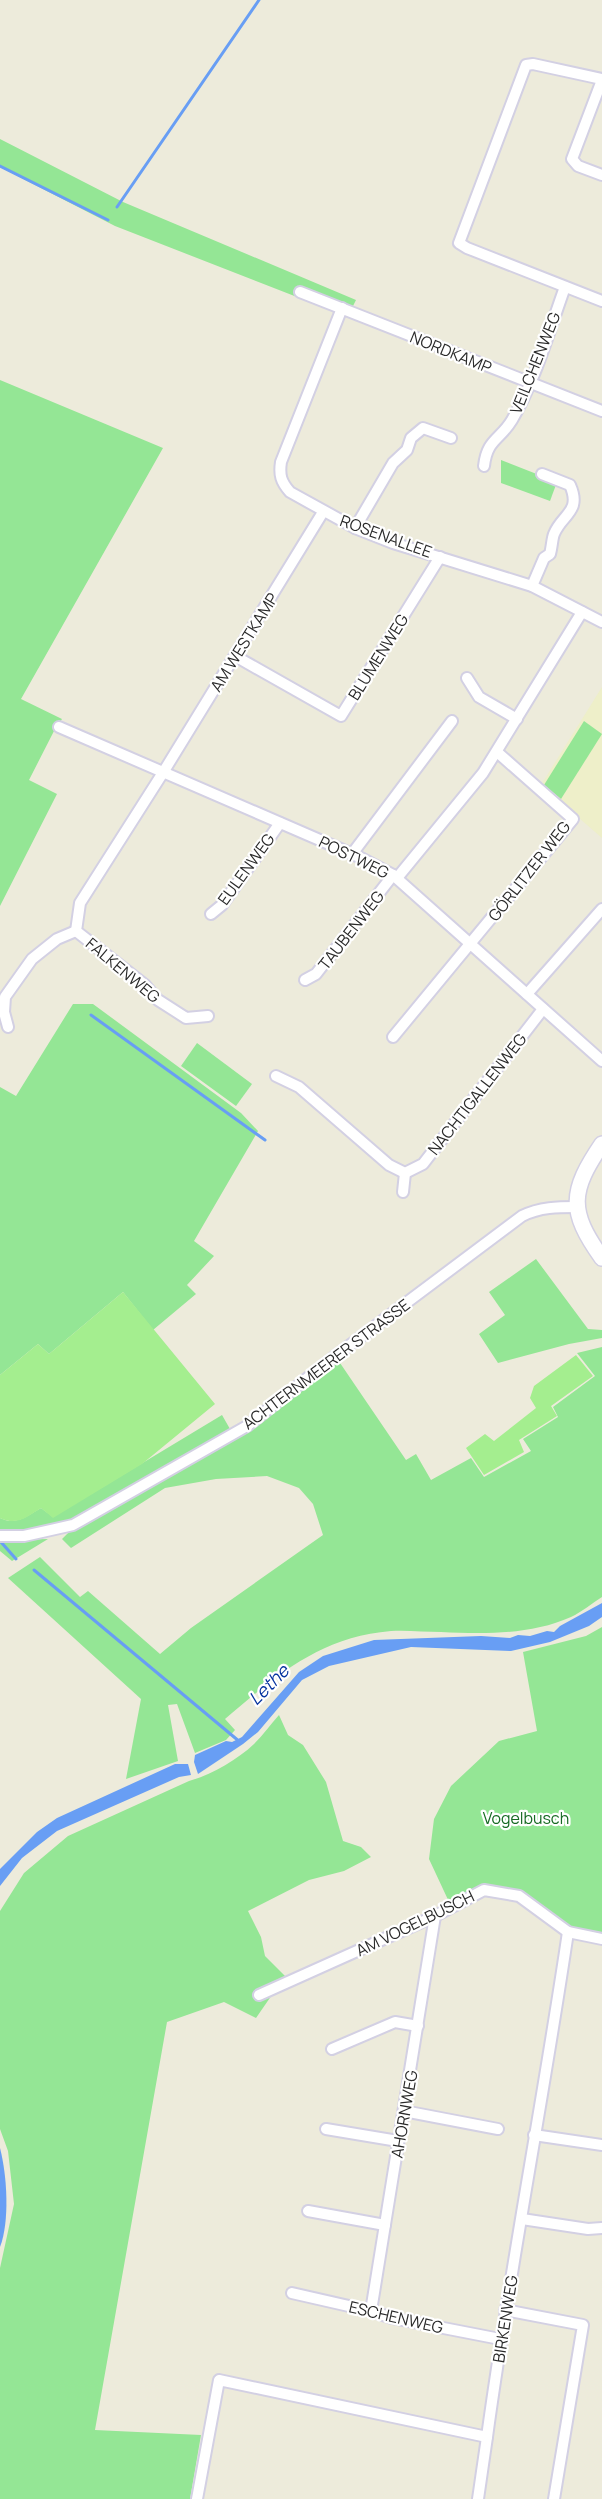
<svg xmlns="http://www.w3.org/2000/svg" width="602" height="2499" viewBox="0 0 602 2499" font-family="Manrope,sans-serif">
<rect width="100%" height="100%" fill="#edebdb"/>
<polygon fill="#eeefc9" points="602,687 602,838 541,785"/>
<g fill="#94e695">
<polygon points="0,139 123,202 356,300 352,308 301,288 297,297 115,226 0,167"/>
<polygon points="0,380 163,448 21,699 62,719 54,731 29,780 57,794 0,906"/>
<polygon points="501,460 557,482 550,501 501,483"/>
<polygon points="584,721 602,734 561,799 544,785"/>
<polygon points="73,1004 93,1004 241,1113 258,1131 194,1241 214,1256 187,1285 196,1294 153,1330 123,1292 49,1354 38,1344 0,1375 0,1087 16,1096"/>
<polygon points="197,1043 252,1084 236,1106 181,1066"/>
<polygon points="536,1259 588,1329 602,1330 602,1338 569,1344 498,1363 479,1334 505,1315 489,1292"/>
<path d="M602,1347V1597C592,1603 582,1612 571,1617C531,1635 484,1634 441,1632C425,1632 407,1630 391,1631C320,1637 277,1675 225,1719L235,1730L226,1740L195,1753L177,1704L168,1705L178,1761L126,1779L141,1699L8,1578L40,1557L80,1597L88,1591L160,1654L191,1628L323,1535L313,1504L299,1488L267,1476L216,1479L165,1488L71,1548L62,1539L72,1529L250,1429L338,1360L406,1460L416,1454L431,1480L471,1458L484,1477L531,1451L523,1439L558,1417L553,1407L595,1376L577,1353Z"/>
<path d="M222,1415L230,1429L70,1523L25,1532H0V1518C16,1526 27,1516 41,1508L53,1517Z"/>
<polygon points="48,1539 12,1561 0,1551 0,1540"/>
<polygon points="602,1627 602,1938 573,1932 520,1894 485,1887 450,1904 429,1859 434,1819 451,1786 499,1741 537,1731 523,1652 586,1636"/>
<path d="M279,1715L288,1735L303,1745L326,1782L343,1841L361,1847L371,1857L344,1871L309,1880L248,1911L261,1937L265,1956L285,1976L256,2018L224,2002L167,2022L95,2430L201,2435L190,2499H0V2268L14,2204L8,2151L0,2129V1911L24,1873L68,1836L189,1781C211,1775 237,1760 254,1744C263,1735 271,1724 279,1715Z"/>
</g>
<g fill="#a4ee8f">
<path d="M123,1292L215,1404L142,1464L53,1518L41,1508C27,1517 17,1526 0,1518V1375L38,1344L49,1354Z"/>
<polygon points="576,1355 593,1376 551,1406 557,1416 519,1440 524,1452 484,1475 466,1448 485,1434 494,1441 536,1408 530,1398 534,1386"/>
</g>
<g fill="#689ef4">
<polygon points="602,1603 602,1617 589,1626 550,1642 511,1651 411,1647 329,1666 302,1680 258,1732 243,1744 198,1774 194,1762 195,1755 226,1741 232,1742 242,1737 299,1672 323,1656 374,1640 481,1636 510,1638 518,1635 530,1636 547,1631 554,1632 560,1626"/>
<polygon points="175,1764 188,1764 191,1775 179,1777 57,1831 22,1858 0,1886 0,1869 37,1832 57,1818"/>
<path d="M0,2148C7,2175 10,2221 0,2247Z"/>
</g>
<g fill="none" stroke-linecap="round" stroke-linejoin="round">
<g stroke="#689ef4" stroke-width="3">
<polyline points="0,166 108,220"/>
<polyline points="117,207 259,0"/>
<polyline points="91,1015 265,1140"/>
<polyline points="1,1542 16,1559"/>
<polyline points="34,1570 240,1742"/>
</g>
<g stroke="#d3d0e3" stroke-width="14">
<g id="street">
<polyline points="602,79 533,64 526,65 459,243 467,248 602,301"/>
<polyline points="602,80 572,159 578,166 602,175"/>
<polyline points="300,292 602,411"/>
<path d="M342,308L281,462C279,475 281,482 290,492L355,528L393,543L532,586L602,622"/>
<path d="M484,466C487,439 500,440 512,420C536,379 549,331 565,287"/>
<polyline points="355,528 393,463 407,450 411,438 423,428 451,438"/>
<path d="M532,586L544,558L550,554C552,547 552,539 554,534C562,514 582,512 570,485L542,474"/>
<polyline points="235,656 341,716 440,557"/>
<polyline points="467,678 479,697 517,719"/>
<polyline points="59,727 359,857 393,875 602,1061"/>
<polyline points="352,854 452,721"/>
<polyline points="397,878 483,773 582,612"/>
<polyline points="211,914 222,905 280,823"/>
<polyline points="305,980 316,974 393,875"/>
<polyline points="527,994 602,909"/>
<polyline points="208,1016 186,1018 158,1000 145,985 76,931 80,903 164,771 323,512"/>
<polyline points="8,1027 4,1012 5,997 32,959 57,939 76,931"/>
<polyline points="393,1037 573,819 497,752"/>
<polyline points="276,1076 299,1087 389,1165 405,1173 423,1164 543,1009"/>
<polyline points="403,1192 405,1173"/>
<path d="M0,1536H24L73,1525L247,1426L334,1357L522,1216C540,1207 558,1207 577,1207"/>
<polyline points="259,1995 435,1916 484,1890 519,1896 568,1932 602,1939"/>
<polyline points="332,2049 395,2022 418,2026"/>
<polyline points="404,2111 498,2129"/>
<polyline points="326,2129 398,2141"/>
<polyline points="534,2135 602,2145"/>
<polyline points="308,2211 385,2225"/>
<polyline points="522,2219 588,2229 602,2228"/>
<polyline points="292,2293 371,2311 392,2318 500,2339"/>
<polyline points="505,2310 583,2325 554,2499"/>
<polyline points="371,2311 435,1916"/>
<path d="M197,2499L219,2380L487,2437C510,2268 543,2101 568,1932"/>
<polyline points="478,2499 487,2437"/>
</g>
</g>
<g stroke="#d3d0e3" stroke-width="18">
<path id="secondary" d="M602,1144C570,1191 568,1211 602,1258"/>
</g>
<use href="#street" stroke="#fff" stroke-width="10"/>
<use href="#secondary" stroke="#fff" stroke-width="15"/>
</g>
<g text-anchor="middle" stroke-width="4.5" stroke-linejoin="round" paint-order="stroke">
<g font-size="16" fill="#2a2a2a" stroke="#fff">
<text transform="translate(451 352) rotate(22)" y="6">NORDKAMP</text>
<text transform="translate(535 363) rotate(-68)" y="6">VEILCHENWEG</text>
<text transform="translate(386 536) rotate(20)" y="6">ROSENALLEE</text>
<text transform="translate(244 642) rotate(-58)" y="6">AM WESTKAMP</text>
<text transform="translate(378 657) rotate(-58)" y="6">BLUMENWEG</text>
<text transform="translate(354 857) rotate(26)" y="6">POSTWEG</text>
<text transform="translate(246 869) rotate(-54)" y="6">EULENWEG</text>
<text transform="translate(529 871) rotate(-52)" y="6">GÖRLITZER WEG</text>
<text transform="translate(351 930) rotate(-52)" y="6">TAUBENWEG</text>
<text transform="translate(123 970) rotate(40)" y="6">FALKENWEG</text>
<text transform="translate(477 1094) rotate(-52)" y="6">NACHTIGALLENWEG</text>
<text transform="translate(326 1364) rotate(-37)" y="6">ACHTERNMEERER STRASSE</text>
<text transform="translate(415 1923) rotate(-26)" y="6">AM VOGELBUSCH</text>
<text transform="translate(404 2114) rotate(-80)" y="6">AHORNWEG</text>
<text transform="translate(396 2317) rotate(13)" y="6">ESCHENWEG</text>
<text transform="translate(505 2319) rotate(-81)" y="6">BIRKENWEG</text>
</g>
<g font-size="16" fill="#166a23" stroke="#fff">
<text x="526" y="1824">Vogelbusch</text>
</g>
<g font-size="18" font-style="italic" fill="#0735a0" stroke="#fff">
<text transform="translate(269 1685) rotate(-45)" y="6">Lethe</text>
</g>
</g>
</svg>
